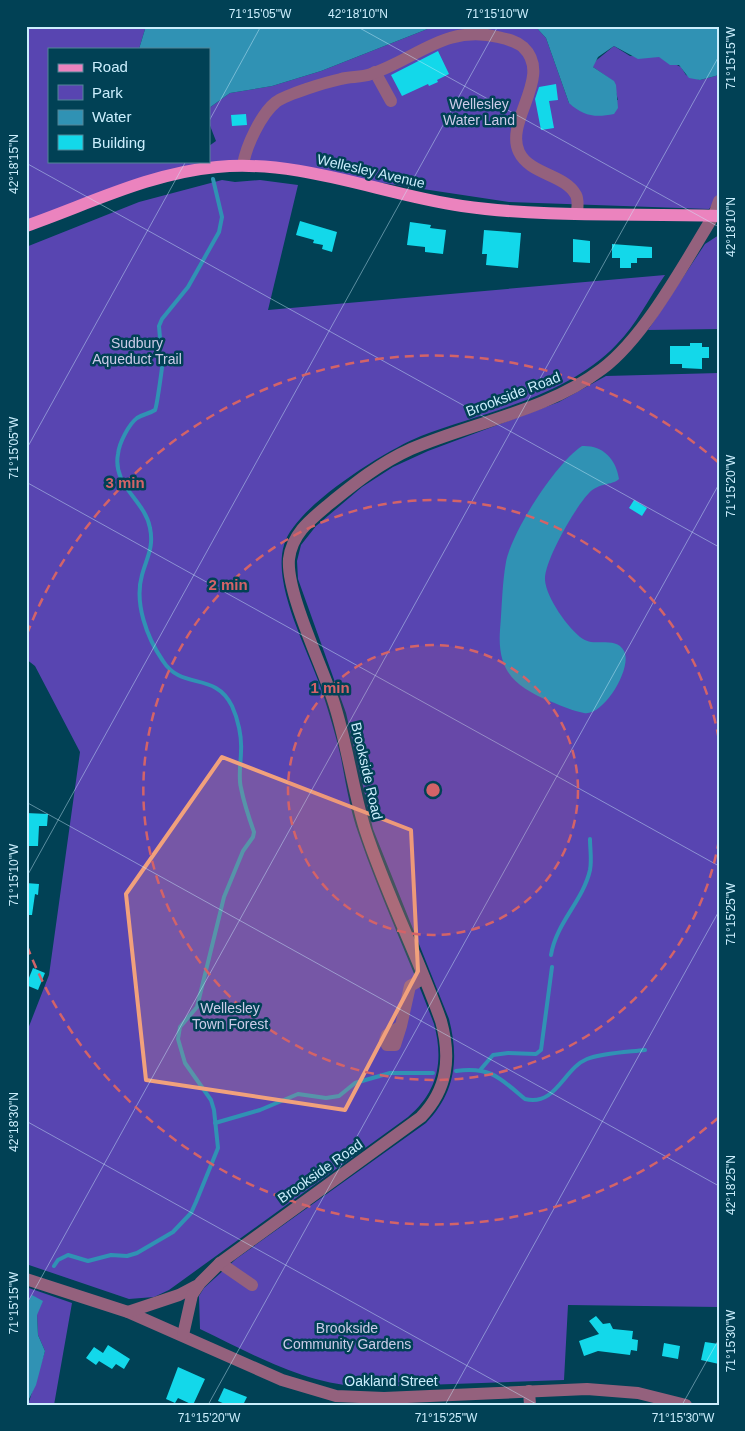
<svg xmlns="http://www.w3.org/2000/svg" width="745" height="1431" viewBox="0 0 745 1431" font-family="Arial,sans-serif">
<rect width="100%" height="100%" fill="#014155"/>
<g fill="#5845b1">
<polygon points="26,26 146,26 139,49 49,49 49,161 209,161 209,146 216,141 209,123 209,108 230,93 272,86 321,71 435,26 535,26 546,38 569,103 618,100 613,81 593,67 593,63 614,46 630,56 660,57 681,67 686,75 700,80 719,75 719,196 709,209 509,202 383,183 211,166 26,226"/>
<path d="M222,180L235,182L260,180L298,185L268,310L665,275C649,298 636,325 617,344C567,397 487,411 421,436C386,450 294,507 284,545C272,586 308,650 322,691C329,713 336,735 341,758C346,784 350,810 359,835C381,899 410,960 434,1024C444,1061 438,1092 408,1117L169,1290L154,1297L129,1299L26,1264V1034L49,975L80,752L35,666L26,659V247L139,202Z"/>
<polygon points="719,235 719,329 648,330 705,244"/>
<path d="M719,373V1307L568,1305L564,1380L367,1387C306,1385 254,1355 200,1329L199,1296L204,1288L236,1259L426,1123C456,1092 459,1058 449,1019L373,829L346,713L298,579L297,561L301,545L316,526L362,487L393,467L428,451L559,402L606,376Z"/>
<polygon points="26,1287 72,1303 54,1405 28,1405 45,1351 38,1335 37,1315 26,1306"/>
</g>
<g fill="#3092b4">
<polygon points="146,26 435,26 321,71 272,86 230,93 209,108 209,49 139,49"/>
<path d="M535,26H719V75L700,80L689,78L679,65H670L659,57L638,59L614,46L598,57L593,67L614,81L616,85L618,108L614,114C595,118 583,116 569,103L546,38Z"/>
<path d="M582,446C602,445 616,458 619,479C611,486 600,482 589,493C576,506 544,561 545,580C546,597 568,629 583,639C595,647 616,636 624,651C633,668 603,717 584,713C573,711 562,706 552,702C515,687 497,672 500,630C502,608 502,584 506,562C512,531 556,463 582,446Z"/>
<polygon points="32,1295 43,1301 37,1315 38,1335 45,1351 36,1385 26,1405 26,1306"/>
</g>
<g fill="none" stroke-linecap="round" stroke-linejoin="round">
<g stroke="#3092b4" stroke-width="4">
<polyline points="160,338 159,326 162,319 188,287 219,232 222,217 213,179"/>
<path d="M551,955C556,923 583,901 590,870C592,860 590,849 590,839"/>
<polyline points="481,1069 493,1055 508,1053 536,1054 541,1050 552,967"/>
<path d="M456,1071C490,1066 500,1078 525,1099C556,1107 564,1068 587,1059C602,1053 628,1052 645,1050"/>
<polyline points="215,1123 260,1110 298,1094 326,1098 339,1096 355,1083 390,1073 433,1073"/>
<path d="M54,1266L58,1260L68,1255L88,1261L111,1255L127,1256L137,1253L173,1232L191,1213L196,1202L218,1148L214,1110L211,1100L185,1063L178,1039L180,1027L197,1007L224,897L243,851L253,837L254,832C249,818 244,803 241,788C238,777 241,762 241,751C242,737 238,719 232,706C215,671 182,691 163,661C147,638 134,603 142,575C147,557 154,547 150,528C145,500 112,486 118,454C119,443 129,424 137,418C143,414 149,414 155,410C157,406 163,362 163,358"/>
</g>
</g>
<g fill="#13d8ea">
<polygon points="438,51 449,74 437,80 438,82 429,86 428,84 402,96 391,75"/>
<polygon points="556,84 558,100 549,101 554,128 541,130 535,99 539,87"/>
<polygon points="246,114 247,125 232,126 231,115"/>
<polygon points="300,221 337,232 332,252 322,249 323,245 313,243 314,240 296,235"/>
<polygon points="410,222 431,225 430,228 446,230 443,254 425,252 425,247 407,245"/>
<polygon points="484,230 521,233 518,268 486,265 487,254 482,254"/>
<polygon points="573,239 590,241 590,263 573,262"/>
<polygon points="612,244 652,247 652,258 637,258 637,263 631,263 631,268 620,268 620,258 612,258"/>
<polygon points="690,343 702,343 702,347 709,347 709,358 702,358 702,369 682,368 682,364 670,364 670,346 690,346"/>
<polygon points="634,500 647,508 642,516 629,508"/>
<polygon points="26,813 48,814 47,826 39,826 38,846 26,846"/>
<polygon points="26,883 39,884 38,895 35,894 32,915 26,915"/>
<polygon points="33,968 45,973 38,990 26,985"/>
<polygon points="596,1316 603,1324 610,1323 613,1329 633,1331 632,1339 638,1340 637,1351 631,1350 630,1355 598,1351 584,1356 579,1341 599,1334 589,1321"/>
<polygon points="705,1342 719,1344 719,1364 701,1360"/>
<polygon points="664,1343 680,1346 678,1359 662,1356"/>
<polygon points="108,1345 130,1359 124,1369 116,1364 112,1369 99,1361 96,1365 86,1358 94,1347 103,1353"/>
<polygon points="178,1367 205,1379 193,1405 178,1398 175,1403 166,1399"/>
<polygon points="224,1388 247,1397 243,1405 227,1405 218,1401"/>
</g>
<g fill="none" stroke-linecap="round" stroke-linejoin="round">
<g stroke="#94617d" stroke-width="12">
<polyline points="375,72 391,101"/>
<path d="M243,165C246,146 261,114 276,102C287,94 327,82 341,79C350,76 361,78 371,74C416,59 446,24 498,37C507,39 516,41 523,47C554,76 504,121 519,152C530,175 565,174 576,195C579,201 577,208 577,214"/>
<polyline points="401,1026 395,1045 387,1045 385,1041 387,1035 401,1026 410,986 424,978"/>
<polyline points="220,1263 252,1285"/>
<polyline points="26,1279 128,1312 282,1380 336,1396 384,1398 587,1389 638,1393 686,1405"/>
<polyline points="128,1312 179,1295 196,1286"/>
<path d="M183,1335L192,1295L200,1283L220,1263L421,1117C448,1089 451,1057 441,1021C418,956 386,894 365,829C352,787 347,742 333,700C322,666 286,592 289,559C292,534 310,520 328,505C355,483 380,463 411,449C474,422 547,411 602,369C645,337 685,262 714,215L719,201"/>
<polyline points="529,1391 530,1405"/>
</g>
<path stroke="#eb83be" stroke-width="12" d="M26,226C89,204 150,173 217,167C302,159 380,194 462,206C547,218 633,213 719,216"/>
</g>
<path fill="#f1a17c" fill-opacity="0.2" stroke="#f1a17c" stroke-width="4" stroke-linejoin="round" d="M222,757L411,830L418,971L345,1110L146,1080L126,894Z"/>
<path fill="none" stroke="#cbeefd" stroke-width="1" stroke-opacity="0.45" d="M356,26L719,227M209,121L261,26M26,163L719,547M26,450L186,161M26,482L719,866M26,802L719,1186M26,878L498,26M26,1121L538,1405M26,1305L719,56M208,1405L719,484M445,1405L719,911M682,1405L719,1339"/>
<circle cx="433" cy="790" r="145" fill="#d36368" fill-opacity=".12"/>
<g fill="none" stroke="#d36368" stroke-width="2.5" stroke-dasharray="9 6">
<circle cx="433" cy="790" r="145"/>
<path d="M719 840A290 290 0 1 1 719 740"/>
<path d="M718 1118A435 435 0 0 1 27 946M27 634A435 435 0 0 1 718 462"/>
</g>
<g text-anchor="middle" stroke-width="5" stroke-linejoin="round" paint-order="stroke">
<g font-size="14" fill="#cccce9" stroke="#014155">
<text x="479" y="109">Wellesley<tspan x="479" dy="16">Water Land</tspan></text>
<text x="137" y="348">Sudbury<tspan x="137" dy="16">Aqueduct Trail</tspan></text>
<text x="230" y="1013">Wellesley<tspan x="230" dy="16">Town Forest</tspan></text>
<text x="347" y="1333">Brookside<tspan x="347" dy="16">Community Gardens</tspan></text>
</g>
<g font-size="14" fill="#cbeefd" stroke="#014155">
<text transform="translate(371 171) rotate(13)" y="5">Wellesley Avenue</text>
<text transform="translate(513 394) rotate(-21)" y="5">Brookside Road</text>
<text transform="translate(367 771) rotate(77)" y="5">Brookside Road</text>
<text transform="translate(320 1171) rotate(-35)" y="5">Brookside Road</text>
<text x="391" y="1386">Oakland Street</text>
</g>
</g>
<circle cx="433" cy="790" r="8" fill="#d36368" stroke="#014155" stroke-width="2.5"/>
<g font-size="15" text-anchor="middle" font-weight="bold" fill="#d36368" stroke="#014155" stroke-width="5" stroke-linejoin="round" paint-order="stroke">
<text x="125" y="488">3 min</text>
<text x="228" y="590">2 min</text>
<text x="330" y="693">1 min</text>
</g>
<rect width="745" height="1431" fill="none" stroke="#014155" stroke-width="55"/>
<rect x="48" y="48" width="162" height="115" fill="#014155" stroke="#528698"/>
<rect x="58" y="64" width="25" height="8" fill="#eb83be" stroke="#528698"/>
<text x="92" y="72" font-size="15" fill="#cbeefd">Road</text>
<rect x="58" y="85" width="25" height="15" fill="#5845b1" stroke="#528698"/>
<text x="92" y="98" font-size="15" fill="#cbeefd">Park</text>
<rect x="58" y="110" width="25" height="15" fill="#3092b4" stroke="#528698"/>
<text x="92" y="122" font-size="15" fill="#cbeefd">Water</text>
<rect x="58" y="135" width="25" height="15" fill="#13d8ea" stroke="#528698"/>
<text x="92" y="148" font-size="15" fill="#cbeefd">Building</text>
<rect x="28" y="28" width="690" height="1376" fill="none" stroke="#cbeefd" stroke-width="2"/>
<g font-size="12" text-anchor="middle" fill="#cbeefd">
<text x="260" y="18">71°15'05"W</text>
<text x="358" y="18">42°18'10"N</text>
<text x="497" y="18">71°15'10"W</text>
<text transform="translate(731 58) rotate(-90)" y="4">71°15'15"W</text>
<text transform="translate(14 164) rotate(-90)" y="4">42°18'15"N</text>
<text transform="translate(731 227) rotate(-90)" y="4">42°18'10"N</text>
<text transform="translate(14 448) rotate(-90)" y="4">71°15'05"W</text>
<text transform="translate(731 486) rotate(-90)" y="4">71°15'20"W</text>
<text transform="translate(14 875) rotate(-90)" y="4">71°15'10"W</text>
<text transform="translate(731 914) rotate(-90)" y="4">71°15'25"W</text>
<text transform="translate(14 1122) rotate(-90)" y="4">42°18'30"N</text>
<text transform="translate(731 1185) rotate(-90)" y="4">42°18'25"N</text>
<text transform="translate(14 1303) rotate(-90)" y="4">71°15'15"W</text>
<text transform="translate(731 1341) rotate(-90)" y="4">71°15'30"W</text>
<text x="209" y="1422">71°15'20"W</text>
<text x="446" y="1422">71°15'25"W</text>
<text x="683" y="1422">71°15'30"W</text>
</g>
</svg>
